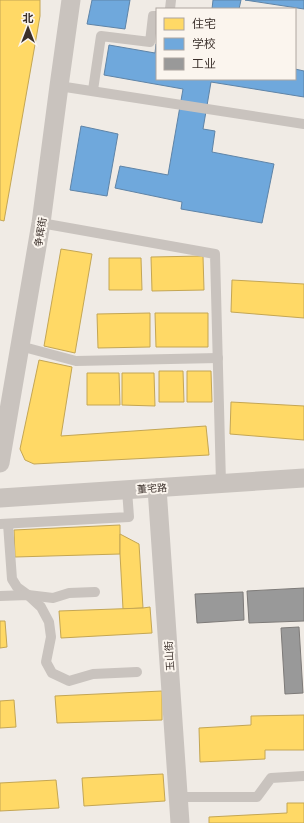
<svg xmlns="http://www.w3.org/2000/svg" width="304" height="823" viewBox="0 0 304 823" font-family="Helvetica,'Noto Sans SC',sans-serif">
<rect width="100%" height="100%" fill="#f0ebe5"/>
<g fill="#ffd966" stroke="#c4a654">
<polygon points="0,0 40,0 40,16 4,221 0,220"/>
<polygon points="61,249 92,254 75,353 44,346"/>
<polygon points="203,256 204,290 152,291 151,257"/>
<polygon points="109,258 141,258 142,290 109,290"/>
<polygon points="232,280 304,284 304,318 231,312"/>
<polygon points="150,313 150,347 98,348 97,314"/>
<polygon points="155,313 208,313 208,347 156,347"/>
<polygon points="39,360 72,367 61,436 206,426 209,455 34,464 25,460 20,449"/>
<polygon points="159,371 183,371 184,402 159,402"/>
<polygon points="187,371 211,371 212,402 187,402"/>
<polygon points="87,373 119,373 120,405 87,405"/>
<polygon points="122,373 154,373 155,406 122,405"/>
<polygon points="231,402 304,406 304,440 230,434"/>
<polygon points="120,525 120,554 15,557 14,530"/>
<polygon points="120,534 139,544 143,608 123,609 120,554"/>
<polygon points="150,607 152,633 61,638 59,611 143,608"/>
<polygon points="0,621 5,621 7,647 0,648"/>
<polygon points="162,691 162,720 57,723 55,696"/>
<polygon points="14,700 16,727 0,728 0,701"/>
<polygon points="304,715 304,750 265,750 265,759 200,762 199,728 251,725 251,716"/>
<polygon points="163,774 165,801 84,806 82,778"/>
<polygon points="56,780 59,808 0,811 0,783"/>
<polygon points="287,803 304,803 304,823 209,823 209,817 287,813"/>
</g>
<g fill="#6fa8dc" stroke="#5f84a7">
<polygon points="92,0 130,0 125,29 87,24"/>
<polygon points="213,0 241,0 239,9 212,9"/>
<polygon points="245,0 304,0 304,9"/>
<polygon points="156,44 157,44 157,79 295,79 295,69 304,71 304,97 211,82 203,129 215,131 212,152 274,164 262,223 181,209 182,202 115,188 120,166 168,175 183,89 104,75 109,45 155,53"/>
<polygon points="81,126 118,134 107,196 70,190"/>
</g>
<g fill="#999" stroke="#7d7a78">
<polygon points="304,588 304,621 249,623 247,591"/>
<polygon points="243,592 244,620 197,623 195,594"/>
<polygon points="299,627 303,693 285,694 281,628"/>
</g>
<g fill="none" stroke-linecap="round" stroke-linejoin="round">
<g stroke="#c9c3be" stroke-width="10">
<polyline points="170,9 171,0"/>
<polyline points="59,86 304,124"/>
<polyline points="93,90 101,36 150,42 153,16 157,16"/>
<polyline points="41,223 215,254 221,483"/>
<polyline points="20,346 76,361 218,358"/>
<polyline points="0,524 129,517 127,490"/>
<polyline points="8,524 12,579 17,587 28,595 41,607 49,622 51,637 46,662 52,673 69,681 93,674 137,672"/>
<polyline points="0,596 28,595 53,598 69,593 95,592"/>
<polyline points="178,797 257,797 271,778 304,776"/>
</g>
<g stroke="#c9c3be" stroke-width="19">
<polyline points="0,463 41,223 59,86 71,0"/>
<polyline points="157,488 180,823"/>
<polyline points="0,498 304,478"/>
</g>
</g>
<g text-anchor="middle" stroke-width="4" stroke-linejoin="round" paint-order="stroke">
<g font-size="10" fill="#3b302b" stroke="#fbf5ee">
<text transform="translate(40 232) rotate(-81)" y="4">争辉街</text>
<text transform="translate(152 488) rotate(-4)" y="4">董宅路</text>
<text transform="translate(169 656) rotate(-94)" y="4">玉山街</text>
</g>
</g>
<rect x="156" y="8" width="140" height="72" fill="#fbf5ee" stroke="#aea6a0"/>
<rect x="164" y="18" width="20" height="12" fill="#ffd966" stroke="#aea6a0"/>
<text x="192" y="28" font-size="12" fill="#3b302b">住宅</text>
<rect x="164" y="38" width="20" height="12" fill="#6fa8dc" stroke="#aea6a0"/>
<text x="192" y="48" font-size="12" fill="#3b302b">学校</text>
<rect x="164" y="58" width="20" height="12" fill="#999999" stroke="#aea6a0"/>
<text x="192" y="68" font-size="12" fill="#3b302b">工业</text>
<g transform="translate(28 28)" stroke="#fbf5ee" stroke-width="3" paint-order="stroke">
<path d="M0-3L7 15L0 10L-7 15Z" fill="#3b302b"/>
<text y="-6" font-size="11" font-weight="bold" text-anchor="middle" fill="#3b302b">北</text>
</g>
</svg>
